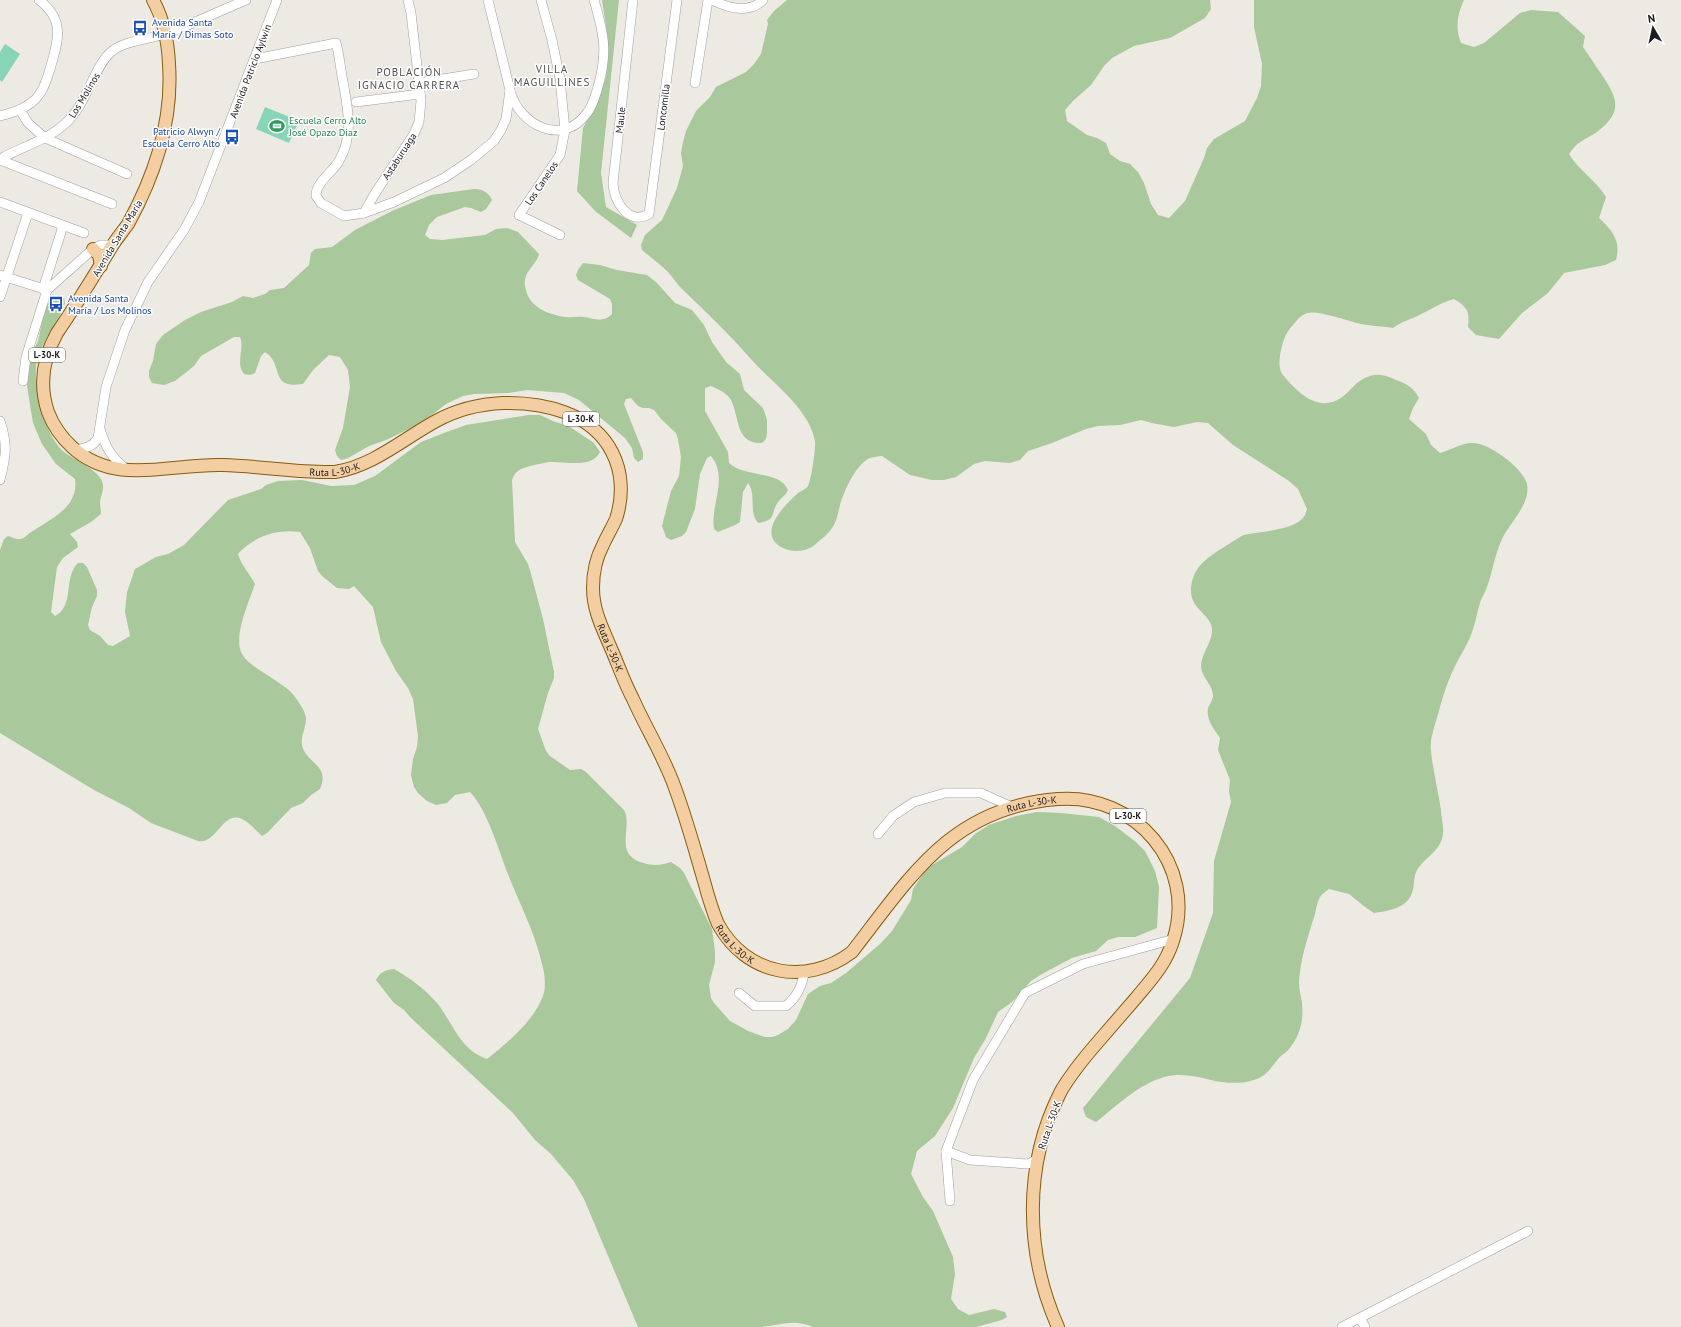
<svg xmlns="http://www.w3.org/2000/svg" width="1681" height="1327" viewBox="0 0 1681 1327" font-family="'PT Sans',sans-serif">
<rect width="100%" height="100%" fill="#ede9e3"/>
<g fill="#a9c89b">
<polygon points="602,0 619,0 601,173 606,207 637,225 631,238 595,211 577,191 583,128 596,104 606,77 608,40"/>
<path d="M787,0H1210L1211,9L1205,18L1170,38L1134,46L1112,58L1104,66L1091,85L1073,101L1065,110L1067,121L1087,135L1097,138L1106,143L1110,154L1120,161L1130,164L1138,172L1144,183L1151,204L1158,215L1169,218L1185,201L1204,158L1207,148L1214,139L1245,121L1257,98L1261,86L1262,64L1254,27V0H1464C1457,15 1455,28 1461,43L1474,47L1484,43L1520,13L1531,10L1558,12L1585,36L1583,47C1590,56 1595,66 1602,75C1618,99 1623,112 1597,132C1585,140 1577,141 1569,154C1579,171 1596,180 1606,197L1599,218C1613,231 1621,241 1616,260L1605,265L1564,273L1548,293L1522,313L1499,339L1476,335L1468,327C1470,311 1467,307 1454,299C1439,303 1427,312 1413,318C1405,321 1400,323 1393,328C1381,326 1368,326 1357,323C1346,320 1317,310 1307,313C1300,316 1297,320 1293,325C1287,331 1284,338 1282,346C1280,354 1277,368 1283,375C1297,392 1318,413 1341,398C1351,391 1356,380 1370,376C1379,373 1388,376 1396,380C1407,384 1414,388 1419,398L1413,408L1409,419L1426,434L1431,445L1440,453C1451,450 1462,442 1474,443C1490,444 1523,468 1527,484C1531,502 1512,521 1504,535C1496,550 1494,565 1489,581C1487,588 1484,594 1481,600C1477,611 1476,622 1472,632C1468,644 1461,654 1456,664C1449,678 1444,692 1440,707C1437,720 1429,738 1431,751C1433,771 1438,790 1441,810C1441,818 1444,826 1443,834C1441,851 1425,857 1417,870C1413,877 1415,885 1412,893C1407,908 1388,911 1374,913L1365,907L1349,894L1329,889C1326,891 1322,894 1320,897C1317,902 1316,909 1315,914C1308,936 1300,960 1299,982C1299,990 1301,996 1302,1003C1304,1020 1300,1036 1289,1049C1286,1053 1281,1055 1278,1059C1274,1064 1270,1070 1264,1075C1250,1085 1227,1084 1211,1080C1195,1076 1180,1073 1164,1077C1137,1085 1117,1106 1096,1122L1086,1117L1083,1108L1190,978L1213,913L1214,861L1231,802L1229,791L1230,780L1218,750L1220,738C1214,729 1206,720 1208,708C1209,705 1212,701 1213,697C1214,686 1202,678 1201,667C1201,654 1211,644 1212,632C1214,613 1185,610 1192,582C1196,563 1213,554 1229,544C1234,541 1239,537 1244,535C1261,531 1289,531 1302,519C1305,517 1306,512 1307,509L1298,489L1289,481L1233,445L1208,423L1197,422L1174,427L1152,423L1141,420L1120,425L1098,426L1086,429L1052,443L1028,451L1020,460L1010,463L985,461L974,464L956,477L944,480H932L910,475L882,456C878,456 874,457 870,458C856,464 844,491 840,505C838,513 837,521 832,528C829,533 824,537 819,541C815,545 810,549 804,550C795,552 786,551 778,545C759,530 786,504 798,493C801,491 806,489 808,486C811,481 816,448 815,441C809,408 772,383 751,359C729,334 705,311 681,288C676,283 672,276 667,271C660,264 650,257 642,250L641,245L645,235L662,220L677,188L683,166L681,153L683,142L686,131L696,111L710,97L716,87L746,72L754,64L761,54L768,24L767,20L774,11Z"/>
<path d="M474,189C481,189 489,192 492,200L486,209L481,212L471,208L465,207L437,217L429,225L425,235L430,239L442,240L485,235L496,229L507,228L518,232L539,254C536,266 523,271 525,286C528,307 547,314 565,317C571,318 578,316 584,317C595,319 603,323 612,314V304L610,299L578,280L576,275L578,270L583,263L600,265L617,270L647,275L656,282L675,303L692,310L704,325L712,342L726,362L740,374L744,390L763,408L767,420V433L766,439L762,443C735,444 740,418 731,400C727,393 718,389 711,386L705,388V411L728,452L729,463C745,478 780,470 788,490C786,495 782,497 778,502C770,513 778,520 758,523C748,511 757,495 748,483L743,492L740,522L735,525L718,532L714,529C710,505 729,478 711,456L707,458L700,474L695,509L686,532L682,536L671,540L666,537L662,526L671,491L679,476L681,457L678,439L676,433L661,419L654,410L649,408H643L638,406L631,398L626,399L624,404L643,452V459L638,462L634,458L632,448L625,438L579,400L564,393L527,390L508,393L474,394L463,396L446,404L428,418L407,430L386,440L369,446L348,458L341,460L337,456L335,450L343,428L350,387L348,370L340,357L329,355L313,370L303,384C268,389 285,365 265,352L261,356L255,373L250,375L244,374C235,363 245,349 240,337H234L201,356L194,366L175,381L164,385L152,383L149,377V371L153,361L156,344L163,335L185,320L201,312L232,302L243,296L253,298L265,294L270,290L284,288L309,265L311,253L315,249L332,247L355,230L392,211L431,195Z"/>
<path d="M59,295L64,298L65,303C58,323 43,339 37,360C32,383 45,437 64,452C73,459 98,470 102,481C105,488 101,495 100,502C100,505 101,509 101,514L91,522L70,534L77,542L78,547L63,558L57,567L51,612L55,616C75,606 63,577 78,563H83L87,567L97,590V596L92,607L88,625L90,630L100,636L108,645L113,646L130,636L125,612L127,592L135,569L156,557L168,554L184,545L228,500L261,489L266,485L278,481L302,480L331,486L354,485L375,476L421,442L444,433L466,425L529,415H540L555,422L567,425L594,443L600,452C592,469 565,461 549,462C542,463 536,465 530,466C521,469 515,470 512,480L515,542L528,564L531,574L543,619L554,672V678L548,693L538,729L546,751L550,756L570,770L581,769L586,772L624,810C633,826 614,853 640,862C652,866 659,866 671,862L680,868L684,873L712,929L715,951V962L709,985L711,998L714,1003L730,1021L748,1031L765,1037H772L778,1035L788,1029L796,1020L808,994L820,986L831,983L846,973L880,944L892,931L908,905L911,900L913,889L927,868L962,847L975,834L989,825L1016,816L1037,812L1061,813L1099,817L1115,826L1136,842L1145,851L1155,871L1159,887L1157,928L1135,937H1118L1108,940L1096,951L1072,958L1042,974L1031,981L1012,1002L998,1012L986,1038L974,1058L953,1108L935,1136L917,1151L911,1174L923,1197L933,1211L953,1257L955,1274L951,1299L958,1309L969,1315L994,1309L1005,1312L1007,1317L1002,1320L976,1327H813C792,1318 780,1326 759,1327C718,1327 678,1327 638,1327L584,1199L573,1180L551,1154L535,1140L513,1113L411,1018L404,1010L394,1003L376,980C380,972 385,970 394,969C410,978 425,989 437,1003C453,1023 460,1050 487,1059C508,1042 533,1022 543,996C547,984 544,971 541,960C534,930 519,903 508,874C498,849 488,811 470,792L455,795L447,803L436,805L427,801L418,793L414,787L411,775L413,759L417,747L418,736L413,699L408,688L396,671L381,642L373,607L354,586L349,589L337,588L322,576L318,571L310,548L300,532C277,529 254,536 238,554C241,565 250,574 255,584C249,602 234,634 241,652C246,663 259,669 269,676C277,682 289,688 295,697C299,702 305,711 306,718C306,731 298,738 304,751C313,766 329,767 320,789L311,795L303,803L291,808L267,833L262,836C255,830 250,823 242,819C222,810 217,845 198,841L151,823L129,808L94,790L0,733V550L4,539L8,536C12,537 16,540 20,539C25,539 28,533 33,531C52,518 79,507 75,479L56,464L42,444L33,423L27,386L29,361L38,341L46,304L54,297Z"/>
</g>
<g fill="#87d5b6">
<polygon points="5,44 20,54 2,82 0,80 0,52"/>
<polygon points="265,107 297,120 296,122 298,123 289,143 256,129"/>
</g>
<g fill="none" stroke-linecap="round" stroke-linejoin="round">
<g stroke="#a0a0a0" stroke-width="10">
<g id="minor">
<polyline points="541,0 552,40 560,79 565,130 560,155 519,215 560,235"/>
<path d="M633,0L613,183C614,201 628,226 649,214L677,0"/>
<path d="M712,0C728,8 749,14 763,0"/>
<path d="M255,59L336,43C339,53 340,65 342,76C347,105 355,134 339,161C333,172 315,183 316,196L321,203L344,216L364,213L394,202L444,178L471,160L494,141L501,130L506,119L510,90L488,0"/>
<polyline points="418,83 474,74"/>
<polyline points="695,83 708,0"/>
<path d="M510,91C520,126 563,147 587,113C593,106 595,96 598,87C608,53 604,34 594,0"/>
<polyline points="356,102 420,94"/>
<polyline points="20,110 28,123 45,138 127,174"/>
<path d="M0,116C11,113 22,110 31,103C42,95 46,82 50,69C58,42 66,20 39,0"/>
<path d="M0,159C25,145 56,138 74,114C87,98 97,63 111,52C123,41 149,39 165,34C193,24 219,11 246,0"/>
<polyline points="0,160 112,204"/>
<polyline points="0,202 84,233"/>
<polyline points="364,213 374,195 414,134 419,122 421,101 411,13 408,0"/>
<polyline points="0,275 47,290"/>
<polyline points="43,289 63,226"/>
<polyline points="0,297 28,213"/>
<polyline points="23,381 26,357 47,290 93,249 101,245 113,245"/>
<path d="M0,421C8,445 6,456 0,480"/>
<path d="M100,429C106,448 111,457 126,469"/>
<path d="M75,450C85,448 93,447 98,438L106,387L125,330L148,282L184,230L199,202L277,0"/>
<polyline points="878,834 893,816 914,802 945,793 981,793 1012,807"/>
<path d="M739,993L755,1006H786C796,998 803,985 804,972"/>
<polyline points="946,1151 970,1160 1028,1164 1038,1159"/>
<polyline points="950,1201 946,1151 973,1080 1025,993 1083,964 1174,939"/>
<polyline points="1360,1318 1365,1327"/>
<polyline points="1342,1327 1528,1231"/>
</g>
</g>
<g stroke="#875c0e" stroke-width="14">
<g id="major">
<path id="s1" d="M153,0C164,20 168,42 169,64C173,121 155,175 128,224C123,231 117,238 112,246C94,276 76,305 57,333C43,358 39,385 48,412C53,425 61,437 72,447C115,487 171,463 223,465C260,466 298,473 335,472C373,466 403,439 436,421C456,410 479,404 503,403C544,402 592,413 612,452C623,473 623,498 616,519C612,528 607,536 603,545C596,558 593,573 593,588C593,610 602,627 610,646C618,664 624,682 633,699C645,726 661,752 672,780C685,813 694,847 704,881C708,896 712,910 718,924C746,975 806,987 852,952C911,876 952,807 1058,799C1135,793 1198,865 1173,941C1166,964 1151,980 1136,998C1123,1013 1110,1028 1097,1043C1084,1058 1071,1074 1061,1091C1023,1165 1025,1253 1058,1327"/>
<polyline points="93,249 99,255 101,266"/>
</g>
</g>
<use href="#minor" stroke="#fff" stroke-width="9"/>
<use href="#major" stroke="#f3cea2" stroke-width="12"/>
</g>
<defs>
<g id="bus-bare" transform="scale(1.2)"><path d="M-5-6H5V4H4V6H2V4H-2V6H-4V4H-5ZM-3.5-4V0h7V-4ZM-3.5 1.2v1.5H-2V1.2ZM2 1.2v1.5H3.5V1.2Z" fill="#1a4fb4" stroke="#fff" stroke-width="2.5" paint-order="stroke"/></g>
<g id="stadium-bare" transform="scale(1.2)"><path d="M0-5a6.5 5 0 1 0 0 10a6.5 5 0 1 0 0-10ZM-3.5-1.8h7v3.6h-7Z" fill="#2e9e5b" stroke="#fff" stroke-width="2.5" paint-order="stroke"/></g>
</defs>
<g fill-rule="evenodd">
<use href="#bus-bare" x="140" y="28"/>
<use href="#stadium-bare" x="277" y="126"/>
<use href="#bus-bare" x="232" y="137"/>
<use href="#bus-bare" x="56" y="304"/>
</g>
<g text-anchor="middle" stroke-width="3" stroke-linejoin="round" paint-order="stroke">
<g fill="#fff" stroke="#606060" stroke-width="1">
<rect x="29" y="348" width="36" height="14" rx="3"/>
<rect x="563" y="412" width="36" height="14" rx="3"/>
<rect x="1110" y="809" width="36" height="14" rx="3"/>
</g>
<g font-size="9" font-weight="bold" fill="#1c1c1c">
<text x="47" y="358">L-30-K</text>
<text x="581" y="422">L-30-K</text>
<text x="1128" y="819">L-30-K</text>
</g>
<g font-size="10" fill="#164399" stroke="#fff" text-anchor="start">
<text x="152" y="26">Avenida Santa<tspan x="152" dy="12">María / Dimas Soto</tspan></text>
<text x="220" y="135" text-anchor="end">Patricio Alwyn /<tspan x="220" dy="12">Escuela Cerro Alto</tspan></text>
<text x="68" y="302">Avenida Santa<tspan x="68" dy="12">María / Los Molinos</tspan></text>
</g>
<g font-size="10" fill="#1c1c1c" stroke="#fff">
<text transform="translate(250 71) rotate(-69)" y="4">Avenida Patricio Aylwin</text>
<text transform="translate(84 95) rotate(-59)" y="4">Los Molinos</text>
<text transform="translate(663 107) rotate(-83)" y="4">Loncomilla</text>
<text transform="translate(620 120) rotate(-84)" y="4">Maule</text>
<text transform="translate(399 156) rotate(-57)" y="4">Astaburuaga</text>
<text transform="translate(541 183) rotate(-56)" y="4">Los Canelos</text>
<text transform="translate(117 238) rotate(-59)" y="4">Avenida Santa María</text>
<text dy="4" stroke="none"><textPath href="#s1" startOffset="758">Ruta L-30-K</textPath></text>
<text dy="4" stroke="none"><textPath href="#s1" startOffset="1273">Ruta L-30-K</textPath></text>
<text dy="4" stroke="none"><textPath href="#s1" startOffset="1967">Ruta L-30-K</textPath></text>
<text dy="4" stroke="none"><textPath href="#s1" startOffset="1597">Ruta L-30-K</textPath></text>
<text transform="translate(1049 1125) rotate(-71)" y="4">Ruta L-30-K</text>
</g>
<g font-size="10" fill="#27864d" stroke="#fff" text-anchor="start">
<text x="289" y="124">Escuela Cerro Alto<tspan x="289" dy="12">José Opazo Diaz</tspan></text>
</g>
<g font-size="11" letter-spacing="1" fill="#4f4f4f" stroke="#fff">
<text x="552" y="73">VILLA<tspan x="552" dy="13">MAGUILLINES</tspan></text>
<text x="409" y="76">POBLACIÓN<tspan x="409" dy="13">IGNACIO CARRERA</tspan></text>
</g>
</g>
<g transform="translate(1653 28) rotate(351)" stroke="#ffffff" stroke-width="3" paint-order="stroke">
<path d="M0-3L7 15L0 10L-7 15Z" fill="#1c1c1c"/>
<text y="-6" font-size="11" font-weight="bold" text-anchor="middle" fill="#1c1c1c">N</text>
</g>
</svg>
